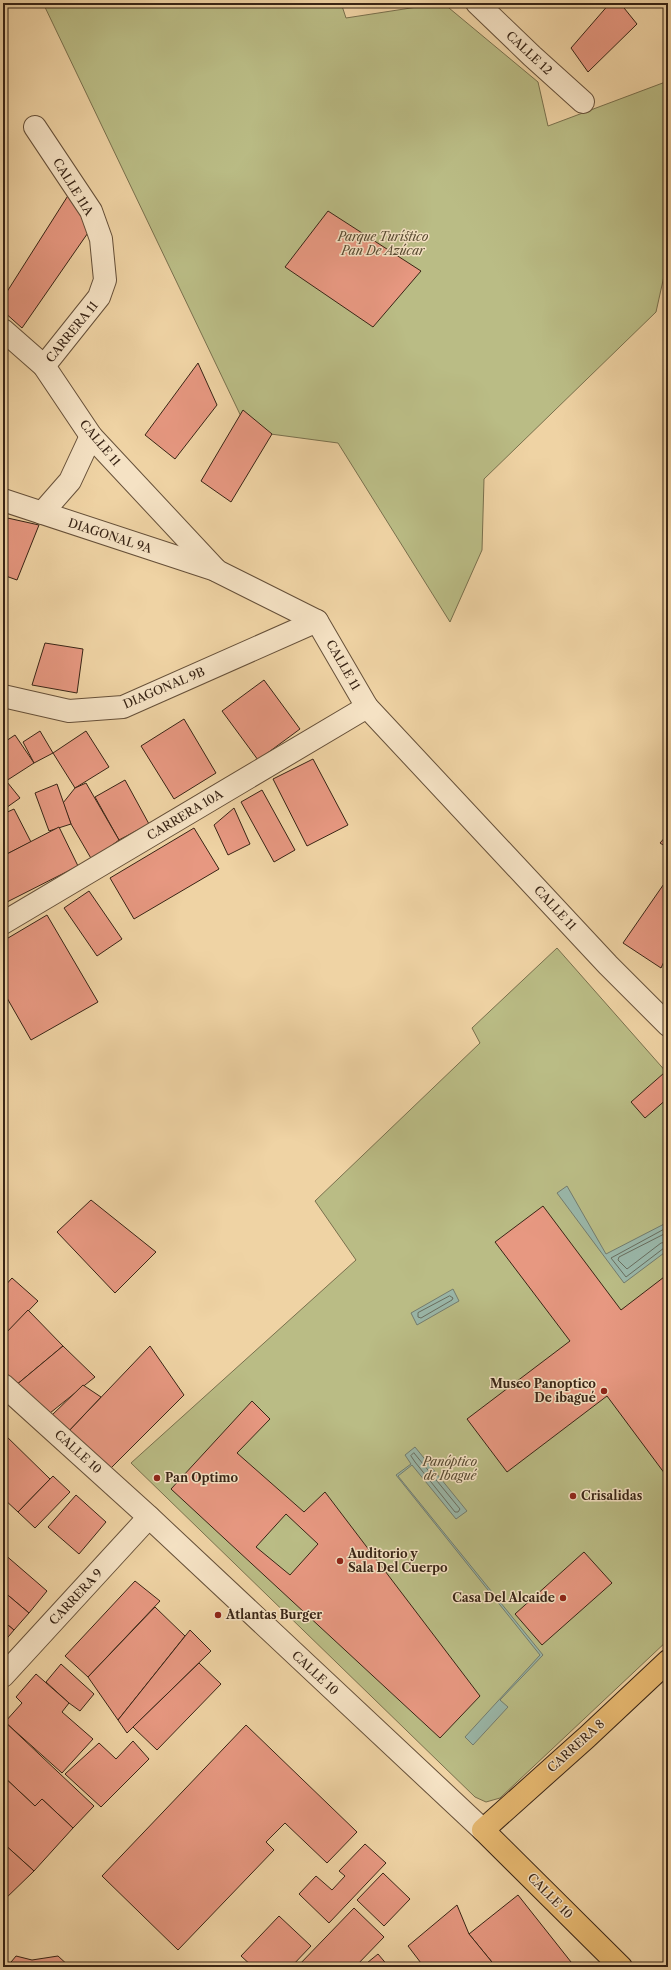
<svg xmlns="http://www.w3.org/2000/svg" width="671" height="1970" viewBox="0 0 671 1970" font-family="'Libre Caslon Text',serif">
<rect width="100%" height="100%" fill="#efd3a4"/>
<filter id="stains"><feTurbulence type="fractalNoise" baseFrequency=".005" numOctaves="4"/><feColorMatrix values="0 0 0 0 .2 0 0 0 0 .09 0 0 0 0 .02 0 0 0 .5 -.17"/></filter>
<radialGradient id="worn" r=".72"><stop offset=".6" stop-color="#630" stop-opacity="0"/><stop offset="1" stop-color="#630" stop-opacity=".3"/></radialGradient>
<g fill="#babc85" stroke="#79704d">
<polygon points="43,3 341,3 346,18 443,3 538,82 548,126 668,81 668,258 656,312 484,479 482,550 450,622 338,443 248,431"/>
<polygon points="557,948 668,1074 668,1640 500,1798 486,1802 475,1797 131,1463 356,1260 315,1201 480,1043 472,1028"/>
</g>
<g fill="#9ab7a9" stroke="#737c6e">
<polygon points="567,1186 606,1254 668,1222 668,1250 624,1283 557,1193"/>
<polygon points="453,1289 459,1301 417,1325 411,1313"/>
<polygon points="415,1447 467,1511 456,1519 412,1465 398,1476 543,1655 500,1700 508,1707 473,1745 465,1737 540,1655 396,1475 411,1464 405,1455"/>
</g>
<g fill="none" stroke-linecap="round" stroke-linejoin="round">
<g stroke="#696e5f" stroke-width="1">
<polyline points="668,1227 611,1258 626,1277 664,1248 668,1247"/>
<polyline points="668,1232 619,1257 618,1260 627,1269 661,1243 668,1242"/>
<polygon points="450,1296 453,1298 452,1300 421,1318 418,1317 418,1313"/>
<polygon points="414,1453 460,1509 458,1512 455,1512 415,1462 411,1456"/>
</g>
</g>
<g fill="#e79881" stroke="#382415" fill-rule="evenodd">
<polygon points="610,3 620,3 637,24 588,72 571,48"/>
<polygon points="69,194 92,227 22,328 3,311 3,298"/>
<polygon points="328,211 421,271 373,327 285,267"/>
<polygon points="198,363 217,405 175,459 145,435"/>
<polygon points="243,410 272,434 231,502 201,481"/>
<polygon points="3,517 39,525 17,580 3,575"/>
<polygon points="45,643 83,649 77,693 32,685"/>
<polygon points="264,680 300,729 258,760 222,711"/>
<polygon points="184,719 216,773 174,799 141,746"/>
<polygon points="40,731 53,753 34,763 23,742"/>
<polygon points="86,731 109,767 75,788 53,753"/>
<polygon points="15,735 34,763 6,781 3,777 3,743"/>
<polygon points="313,759 348,825 307,846 273,779"/>
<polygon points="3,777 20,798 3,810"/>
<polygon points="125,780 149,824 119,840 95,797"/>
<polygon points="86,783 119,840 92,860 71,824 63,803 75,788"/>
<polygon points="57,784 71,824 49,831 35,793"/>
<polygon points="262,790 295,850 274,862 241,802"/>
<polygon points="234,808 250,844 228,855 214,825"/>
<polygon points="14,809 31,842 5,855 3,851 3,814"/>
<polygon points="59,827 78,866 7,902 3,894 3,856"/>
<polygon points="194,828 219,869 134,919 110,878"/>
<polygon points="668,834 668,848 660,843"/>
<polygon points="668,878 668,953 661,968 623,943"/>
<polygon points="89,891 122,939 97,956 64,908"/>
<polygon points="47,915 98,1002 31,1040 3,991 3,941"/>
<polygon points="664,1073 668,1078 668,1098 645,1118 631,1102"/>
<polygon points="91,1200 156,1252 115,1293 57,1232"/>
<polygon points="543,1206 621,1310 668,1274 668,1353 664,1356 668,1362 668,1478 607,1396 507,1472 467,1419 570,1341 495,1242"/>
<polygon points="12,1278 38,1301 3,1337 3,1288"/>
<polygon points="28,1310 63,1346 15,1386 3,1372 3,1336"/>
<polygon points="63,1346 95,1377 45,1417 15,1386"/>
<polygon points="150,1346 184,1395 107,1472 65,1435"/>
<polygon points="83,1385 101,1397 65,1435 51,1416"/>
<path d="M252,1401L270,1419L237,1453L304,1512L325,1492L480,1696L440,1738L171,1489ZM286,1514L318,1544L290,1575L256,1547Z"/>
<polygon points="3,1433 50,1479 18,1512 3,1498"/>
<polygon points="53,1476 70,1492 35,1528 18,1512"/>
<polygon points="76,1495 106,1522 79,1554 48,1527"/>
<polygon points="584,1552 612,1583 542,1645 515,1614"/>
<polygon points="3,1553 47,1591 29,1613 3,1591"/>
<polygon points="135,1581 160,1601 88,1677 65,1656"/>
<polygon points="3,1591 29,1613 14,1630 3,1621"/>
<polygon points="155,1607 185,1636 118,1720 88,1677"/>
<polygon points="3,1621 14,1630 3,1643"/>
<polygon points="190,1630 211,1651 127,1733 118,1720"/>
<polygon points="199,1663 221,1684 157,1750 133,1727"/>
<polygon points="61,1664 94,1694 80,1711 69,1703 46,1682"/>
<polygon points="36,1674 69,1703 62,1712 93,1739 62,1773 5,1722 22,1703 16,1697"/>
<polygon points="3,1720 94,1806 73,1828 42,1799 35,1806 3,1776"/>
<polygon points="246,1725 357,1832 327,1863 285,1823 266,1842 274,1850 178,1950 102,1876"/>
<polygon points="133,1741 149,1759 101,1807 65,1774 99,1743 116,1759"/>
<polygon points="3,1776 35,1806 42,1799 73,1828 34,1871 3,1843"/>
<polygon points="3,1843 34,1871 3,1901"/>
<polygon points="365,1844 386,1863 329,1923 299,1894 316,1876 332,1890 345,1876 339,1871"/>
<polygon points="383,1873 410,1899 384,1926 357,1900"/>
<polygon points="518,1895 575,1967 496,1967 469,1934"/>
<polygon points="457,1905 469,1934 496,1967 424,1967 408,1946"/>
<polygon points="354,1908 384,1937 355,1967 297,1967"/>
<polygon points="279,1916 311,1946 291,1967 253,1967 241,1956"/>
<polygon points="378,1954 389,1967 362,1967"/>
<polygon points="16,1956 32,1960 58,1956 70,1967 7,1967"/>
</g>
<g fill="none" stroke-linecap="round" stroke-linejoin="round">
<g stroke="#665039" stroke-width="24">
<g id="minor">
<polyline points="477,3 532,56 583,102"/>
<polyline points="35,127 91,211 101,239 105,280 99,297 44,366"/>
<polyline points="3,330 44,366 91,436 217,571 317,621 367,707 608,965 668,1025"/>
<polyline points="3,500 216,570"/>
<polyline points="42,513 70,481 91,436"/>
<polyline points="3,696 69,711 123,707 317,621"/>
<polyline points="3,923 367,707"/>
<polyline points="3,1385 149,1517 483,1830"/>
<polyline points="3,1676 149,1517"/>
</g>
</g>
<g stroke="#382415" stroke-width="24">
<polyline id="major" points="621,1967 483,1830 587,1737 668,1661"/>
</g>
<use href="#minor" stroke="#f5e2c4" stroke-width="22"/>
<use href="#major" stroke="#e8ba72" stroke-width="22"/>
</g>
<g fill="#8f2418" stroke="#f5e2c4" stroke-width="1.5">
<circle cx="604" cy="1391" r="4"/>
<circle cx="157" cy="1478" r="4"/>
<circle cx="573" cy="1496" r="4"/>
<circle cx="340" cy="1561" r="4"/>
<circle cx="563" cy="1598" r="4"/>
<circle cx="218" cy="1615" r="4"/>
</g>
<g text-anchor="middle" stroke-width="3" stroke-linejoin="round" paint-order="stroke">
<g font-size="12" fill="#382415" stroke="#f5e2c4">
<text transform="translate(529 53) rotate(43)" y="4">CALLE 12</text>
<text transform="translate(73 187) rotate(58)" y="4">CALLE 11A</text>
<text transform="translate(72 332) rotate(-51)" y="4">CARRERA 11</text>
<text transform="translate(100 443) rotate(50)" y="4">CALLE 11</text>
<text transform="translate(110 536) rotate(18)" y="4">DIAGONAL 9A</text>
<text transform="translate(343 665) rotate(60)" y="4">CALLE 11</text>
<text transform="translate(164 688) rotate(-23)" y="4">DIAGONAL 9B</text>
<text transform="translate(185 815) rotate(-31)" y="4">CARRERA 10A</text>
<text transform="translate(555 908) rotate(47)" y="4">CALLE 11</text>
<text transform="translate(78 1452) rotate(42)" y="4">CALLE 10</text>
<text transform="translate(76 1597) rotate(-47)" y="4">CARRERA 9</text>
<text transform="translate(315 1673) rotate(43)" y="4">CALLE 10</text>
<text transform="translate(576 1746) rotate(-42)" y="4">CARRERA 8</text>
<text transform="translate(550 1896) rotate(45)" y="4">CALLE 10</text>
</g>
<g font-size="12" font-style="italic" fill="#584a31" stroke="#f5e2c4">
<text x="383" y="241">Parque Turístico<tspan x="383" dy="14">Pan De Azúcar</tspan></text>
<text x="450" y="1466">Panóptico<tspan x="450" dy="14">de Ibagué</tspan></text>
</g>
<g font-size="12" font-weight="bold" fill="#382415" stroke="#f5e2c4" text-anchor="start">
<text x="596" y="1388" text-anchor="end">Museo Panoptico<tspan x="596" dy="14">De ibagué</tspan></text>
<text x="165" y="1482">Pan Optimo</text>
<text x="581" y="1500">Crisalidas</text>
<text x="348" y="1558">Auditorio y<tspan x="348" dy="14">Sala Del Cuerpo</tspan></text>
<text x="555" y="1602" text-anchor="end">Casa Del Alcaide</text>
<text x="226" y="1619">Atlantas Burger</text>
</g>
</g>
<rect width="671" height="1970" fill="none" stroke="#efd3a4" stroke-width="16"/>
<rect x="4" y="4" width="663" height="1962" fill="none" stroke="#382415" stroke-width="2"/>
<rect x="8" y="8" width="655" height="1954" fill="none" stroke="#382415"/>
<rect width="100%" height="100%" filter="url(#stains)"/>
<rect width="100%" height="100%" fill="url(#worn)"/>
</svg>
